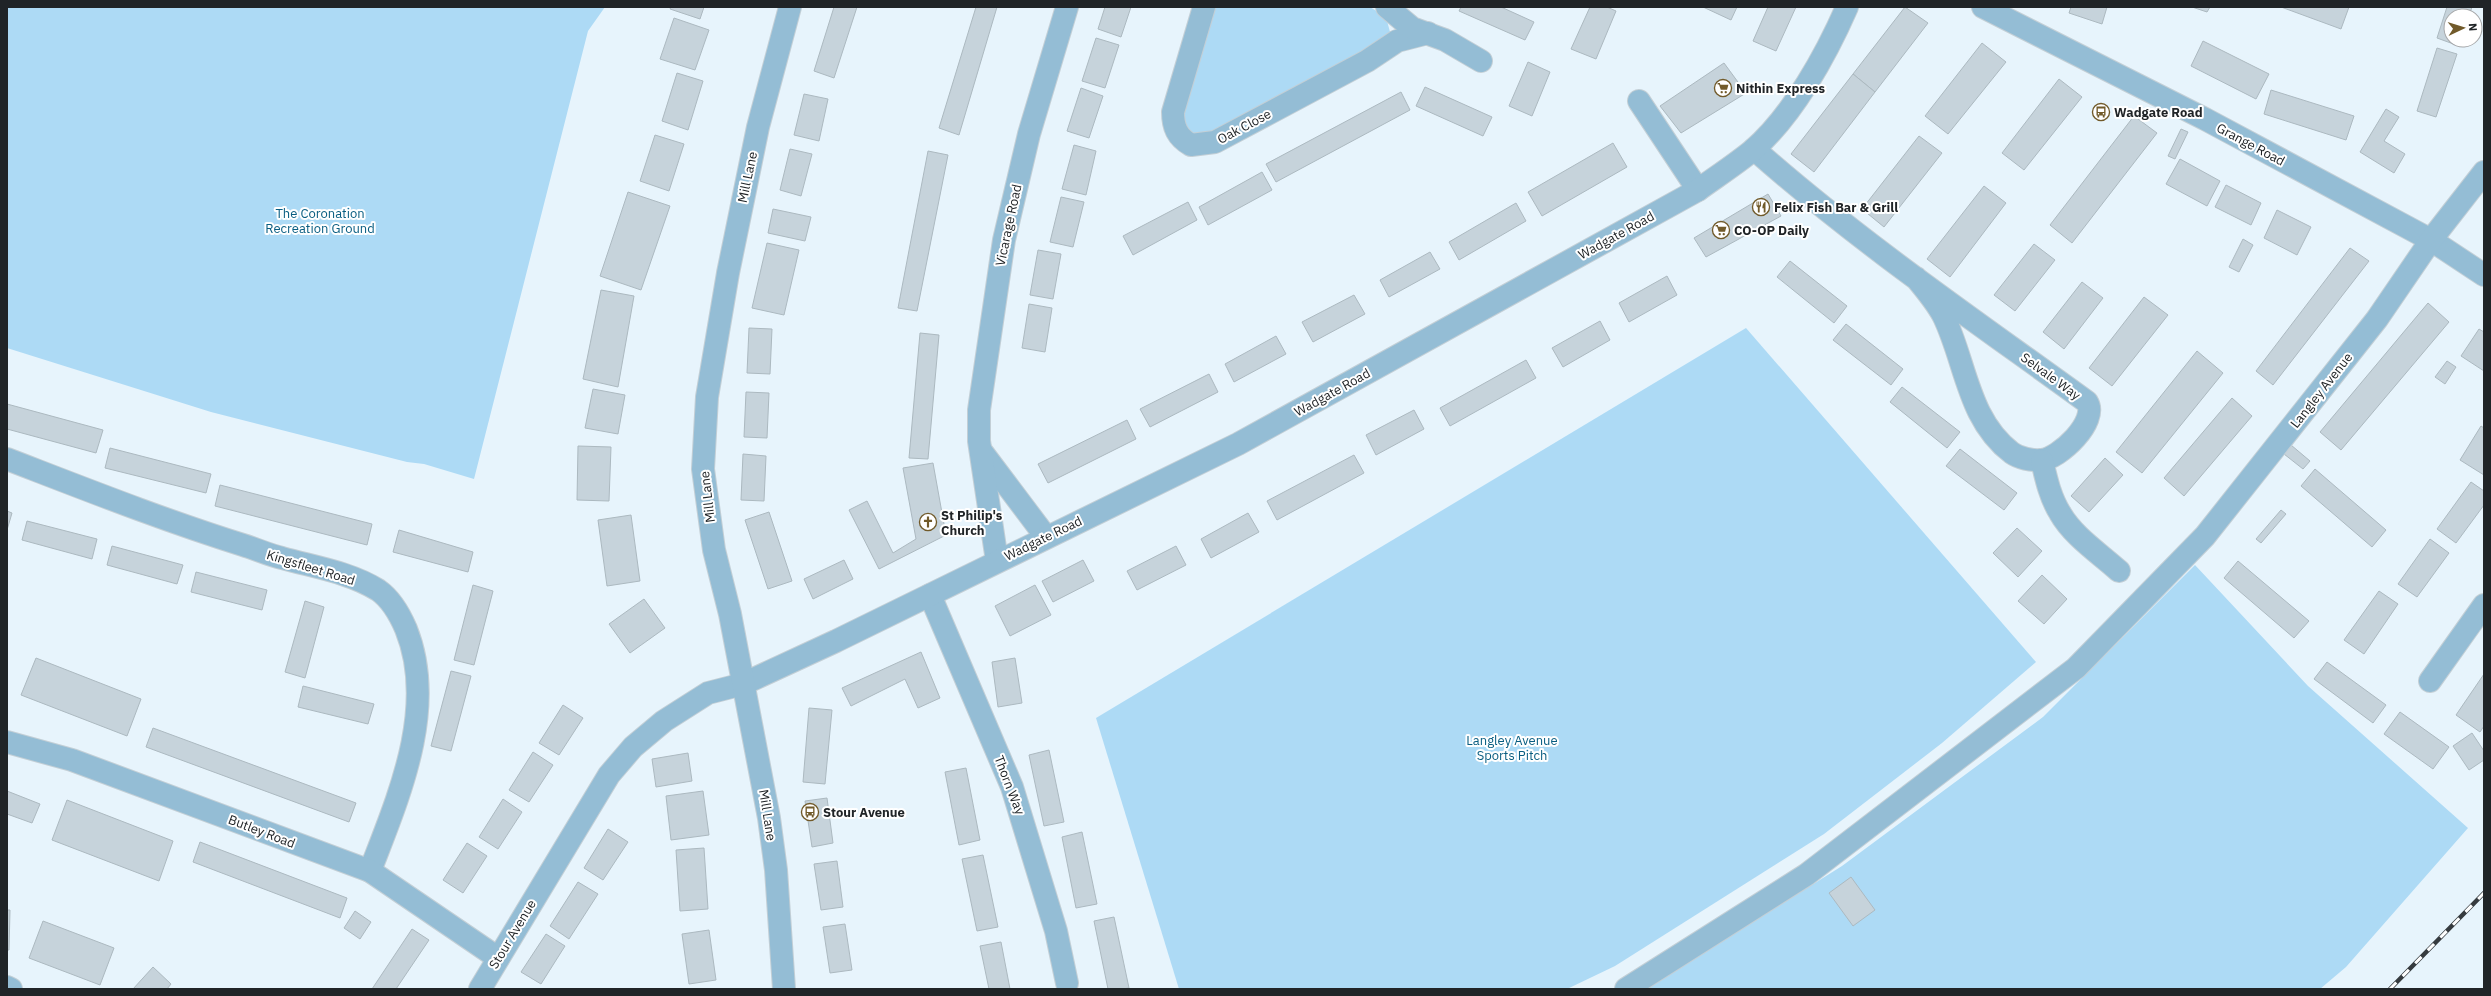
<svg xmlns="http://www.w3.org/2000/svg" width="2491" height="996" viewBox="0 0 2491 996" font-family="'IBM Plex Sans',sans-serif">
<rect width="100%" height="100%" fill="#e7f4fc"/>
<g fill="#addaf5">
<polygon points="7,7 605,7 588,31 474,479 424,464 407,462 211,412 7,348"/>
<polygon points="1210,7 1370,7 1386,17 1390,32 1388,39 1213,137 1194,138 1180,126"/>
<polygon points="1746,328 2036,662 1942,743 1824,834 1615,966 1567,989 1179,989 1096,718"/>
<polygon points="2195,565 2308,686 2468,828 2346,967 2320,989 1646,989 1842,866 2043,717"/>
</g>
<g fill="#c6d3db" stroke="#acb9c0">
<polygon points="671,7 704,7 700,19 670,9"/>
<polygon points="834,7 857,7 834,78 814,71"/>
<polygon points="976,7 997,7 959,135 939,128"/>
<polygon points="1105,7 1131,7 1121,37 1098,29"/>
<polygon points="1461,7 1501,7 1534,22 1525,40 1459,11"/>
<polygon points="1590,7 1607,7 1616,11 1596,59 1571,49"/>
<polygon points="1703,7 1737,7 1731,20"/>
<polygon points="1768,7 1796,7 1776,51 1753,41"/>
<polygon points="1905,7 1928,23 1875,92 1853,74"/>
<polygon points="2071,7 2107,7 2102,24 2069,13"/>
<polygon points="2192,7 2210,7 2207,12"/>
<polygon points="2281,7 2349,7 2341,29"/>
<polygon points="2447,7 2472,7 2469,16 2451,16 2451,40 2461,40 2459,46 2437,38"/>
<polygon points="674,18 709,30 695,70 660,59"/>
<polygon points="1096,38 1119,45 1105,88 1082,81"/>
<polygon points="2203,41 2269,74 2256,99 2191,66"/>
<polygon points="1982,43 2006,62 1948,134 1925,116"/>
<polygon points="2437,48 2457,54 2436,117 2417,111"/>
<polygon points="1528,62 1550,72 1532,116 1509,106"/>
<polygon points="1724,63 1746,93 1681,133 1660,106"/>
<polygon points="677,73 703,81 688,130 662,121"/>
<polygon points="1853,74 1875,92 1814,172 1791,154"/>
<polygon points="2059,79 2082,97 2024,170 2002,153"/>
<polygon points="1425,87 1492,117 1483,136 1416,106"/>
<polygon points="1081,88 1103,96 1089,138 1067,131"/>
<polygon points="2271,90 2354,116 2346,140 2264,114"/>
<polygon points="1401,92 1410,110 1276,182 1266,164"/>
<polygon points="804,94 828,99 819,141 794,135"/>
<polygon points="2386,109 2399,117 2384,141 2405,154 2394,173 2360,152"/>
<polygon points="2134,116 2157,133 2072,243 2050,225"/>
<polygon points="2181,129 2188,132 2175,159 2168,156"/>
<polygon points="655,135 684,144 669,191 640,181"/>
<polygon points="1919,136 1942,153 1884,227 1862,209"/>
<polygon points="1613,143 1627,167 1542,216 1528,192"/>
<polygon points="1074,145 1096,151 1086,195 1062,189"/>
<polygon points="790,149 812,154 801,196 780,190"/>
<polygon points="928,151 948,155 917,311 898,308"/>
<polygon points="2180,159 2220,181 2207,206 2166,184"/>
<polygon points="1262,172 1272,190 1208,225 1199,207"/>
<polygon points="2226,185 2261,203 2251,225 2215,207"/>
<polygon points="1984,186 2006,203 1950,277 1927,259"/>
<polygon points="628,192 670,206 641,290 600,276"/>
<polygon points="1768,194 1781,216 1706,257 1694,238"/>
<polygon points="1061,197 1084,202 1073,247 1050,242"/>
<polygon points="1188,202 1197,220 1133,255 1123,236"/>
<polygon points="1516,203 1526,221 1459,260 1449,242"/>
<polygon points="773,209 811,217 805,241 768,233"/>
<polygon points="2277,210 2311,227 2297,255 2264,238"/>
<polygon points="2243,239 2253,245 2239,272 2229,267"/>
<polygon points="767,243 799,250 784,315 752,308"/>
<polygon points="2034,244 2055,260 2015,311 1994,295"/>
<polygon points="2350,248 2369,261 2273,385 2256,371"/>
<polygon points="1038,250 1061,254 1053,299 1030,295"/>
<polygon points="1430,252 1440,269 1389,297 1380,280"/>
<polygon points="1790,261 1847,306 1834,323 1777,277"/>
<polygon points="1667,276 1677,295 1629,322 1619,303"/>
<polygon points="2082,282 2103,298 2064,349 2043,332"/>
<polygon points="601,290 634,296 618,387 583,379"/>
<polygon points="1354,295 1365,314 1313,342 1302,322"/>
<polygon points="2144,297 2168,315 2112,386 2089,368"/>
<polygon points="2428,303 2449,322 2341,450 2320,432"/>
<polygon points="1029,304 1052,308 1045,352 1022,348"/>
<polygon points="1600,321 1610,340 1563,367 1552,348"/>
<polygon points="1846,324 1903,369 1891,385 1833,340"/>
<polygon points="749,328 772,329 770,374 747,373"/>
<polygon points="2479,329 2484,332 2484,371 2461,356"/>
<polygon points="920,333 939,335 928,459 909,458"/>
<polygon points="1276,336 1286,354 1234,382 1225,364"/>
<polygon points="2197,351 2223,373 2142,473 2116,452"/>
<polygon points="1526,360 1536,378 1450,426 1440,408"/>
<polygon points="2447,361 2456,367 2445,384 2435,377"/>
<polygon points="1209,374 1218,392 1150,427 1140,409"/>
<polygon points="1902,387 1960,432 1947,448 1890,402"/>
<polygon points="593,389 625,395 618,434 585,428"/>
<polygon points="746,392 769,393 767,438 744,437"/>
<polygon points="2232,398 2252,416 2184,496 2164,478"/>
<polygon points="7,404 103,430 96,453 7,429"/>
<polygon points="1414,410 1424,429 1376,455 1366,435"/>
<polygon points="1127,420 1136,439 1048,483 1038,464"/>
<polygon points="2481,426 2484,428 2484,475 2460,460"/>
<polygon points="2291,445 2310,461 2303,469 2284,454"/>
<polygon points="578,446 611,447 609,501 577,500"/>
<polygon points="110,448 211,474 206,493 105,468"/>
<polygon points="1960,449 2017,493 2004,510 1946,466"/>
<polygon points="743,454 766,456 764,501 741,500"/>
<polygon points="1354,455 1364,473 1277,520 1267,501"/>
<polygon points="2105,458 2123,475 2089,512 2071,496"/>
<polygon points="933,463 946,535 879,569 849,510 867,501 893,553 916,539 903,468"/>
<polygon points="2315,469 2386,530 2372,547 2301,486"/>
<polygon points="2471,482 2484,491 2484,505 2456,543 2437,529"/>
<polygon points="220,485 372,524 367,545 215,506"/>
<polygon points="2281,510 2286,514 2261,543 2256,539"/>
<polygon points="7,511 12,513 7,530"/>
<polygon points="769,512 792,581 768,589 745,520"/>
<polygon points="1248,513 1259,532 1211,558 1201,539"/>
<polygon points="631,515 640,581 607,586 598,520"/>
<polygon points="27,521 97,539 92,559 22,540"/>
<polygon points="2017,528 2042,551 2018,577 1993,553"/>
<polygon points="399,530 473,552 468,572 393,552"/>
<polygon points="2430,539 2449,553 2417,597 2398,584"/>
<polygon points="112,546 183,565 177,584 107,565"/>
<polygon points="1176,546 1186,565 1137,590 1127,571"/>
<polygon points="844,560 853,579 813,599 804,579"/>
<polygon points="1083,560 1094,581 1053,602 1042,581"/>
<polygon points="2238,561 2309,621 2294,638 2224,578"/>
<polygon points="196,572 267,590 262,610 191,592"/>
<polygon points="2042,575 2067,599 2044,624 2018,601"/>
<polygon points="473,585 493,591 474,665 454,660"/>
<polygon points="1035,585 1051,615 1010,636 995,606"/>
<polygon points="2379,591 2398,604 2364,654 2344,640"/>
<polygon points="644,599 665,628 630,653 609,624"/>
<polygon points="305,601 324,607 305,678 285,672"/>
<polygon points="921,652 940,698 918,708 905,679 851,706 842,688"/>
<polygon points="36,658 141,699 127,736 21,695"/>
<polygon points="1015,658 1022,703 998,707 992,662"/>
<polygon points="2327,662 2386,705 2373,723 2314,679"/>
<polygon points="451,671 471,676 451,751 431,746"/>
<polygon points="2484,674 2484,726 2480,732 2456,715"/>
<polygon points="303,686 374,704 368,724 298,707"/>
<polygon points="563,705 583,718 559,755 539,743"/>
<polygon points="809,708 832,710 825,784 803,782"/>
<polygon points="2400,712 2449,747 2433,769 2384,734"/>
<polygon points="153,728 356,803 349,822 146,747"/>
<polygon points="2472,733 2484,751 2484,760 2469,770 2453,746"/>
<polygon points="1049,750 1064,822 1044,826 1029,755"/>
<polygon points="533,752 553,765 529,802 509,790"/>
<polygon points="688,753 692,781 656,787 652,759"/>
<polygon points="966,768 980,840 959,845 945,772"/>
<polygon points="7,791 40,804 32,823 7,814"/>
<polygon points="703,791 709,835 671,840 666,796"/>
<polygon points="827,798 833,843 812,847 805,801"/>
<polygon points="503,799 522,812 498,849 479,837"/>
<polygon points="67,800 173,841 159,881 52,840"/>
<polygon points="608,829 628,842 603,880 584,868"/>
<polygon points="1082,832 1097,904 1076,908 1062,837"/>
<polygon points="200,842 347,898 340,918 193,862"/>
<polygon points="467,843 487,856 463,893 443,880"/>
<polygon points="704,848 708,909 680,911 676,850"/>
<polygon points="983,855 998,927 977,931 962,859"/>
<polygon points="837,861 843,907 821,910 814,864"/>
<polygon points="1851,877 1875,910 1853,926 1829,893"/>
<polygon points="578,882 598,894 569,939 550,926"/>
<polygon points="7,910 10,910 9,950 7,950"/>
<polygon points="355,911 371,922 360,939 344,928"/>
<polygon points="1114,917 1129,988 1122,989 1108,989 1094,921"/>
<polygon points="43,921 114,948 100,985 29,958"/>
<polygon points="845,924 852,970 830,973 823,927"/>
<polygon points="412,929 429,940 396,989 372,989"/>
<polygon points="709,930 716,980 689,984 682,934"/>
<polygon points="546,934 565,946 541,984 521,972"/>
<polygon points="1001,942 1010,989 989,989 980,946"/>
<polygon points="153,967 171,984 167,989 133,989"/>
</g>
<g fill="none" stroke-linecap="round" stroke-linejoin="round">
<g stroke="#c3cfd6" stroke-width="24">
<g id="minor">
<path d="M1204,7L1173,112C1173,127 1177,137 1191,145L1215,142L1367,61L1397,41L1428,33"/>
<polyline points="1387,7 1412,28 1445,40 1481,61"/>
<polyline points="1983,7 2205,119 2431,240 2484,275"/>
<polyline points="1639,101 1698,190"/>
<path d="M1754,149C1858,241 1974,320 2087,402C2099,421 2059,459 2041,460C2032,461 2019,458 2012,453C1967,419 1966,361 1943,315C1936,302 1926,290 1916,278"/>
<polyline points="982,452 1046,537"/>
<path d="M7,459C85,489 163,520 243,545C256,549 269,555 282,558C314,567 349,572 378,590C391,599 400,615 406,629C438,708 398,798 370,871"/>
<path d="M2042,461C2046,478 2050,497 2060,513C2073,536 2099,553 2119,571"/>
<polyline points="997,561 979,441 979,410 1004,240 1029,134 1067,7"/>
<polyline points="930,595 1012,787 1056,931 1067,983"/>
<polyline points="2430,681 2484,605"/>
<polyline points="7,742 72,760 370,871 498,958"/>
<polyline points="7,987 11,989"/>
<path d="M480,989L609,775L633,747L664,721L708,693L743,684L836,641L1238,444L1698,190C1716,177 1736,164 1753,150C1793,115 1826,55 1847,7"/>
<polyline points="784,989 776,870 769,818 730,614 714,550 703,469 707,397 728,273 758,127 790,7"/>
<polyline points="1626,989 1806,875 2076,668 2205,536 2377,319 2431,240 2484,172"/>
</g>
</g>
<use href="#minor" stroke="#94bdd5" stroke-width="22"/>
<g stroke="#363b3f" stroke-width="4.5">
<polyline id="rail" points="2390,989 2484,893"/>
</g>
<use href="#rail" stroke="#fff" stroke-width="3" stroke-dasharray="9" stroke-linecap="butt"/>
</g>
<defs>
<g id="supermarket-ring" transform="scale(0.9)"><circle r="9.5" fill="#fff" stroke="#715a2a" stroke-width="1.5"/><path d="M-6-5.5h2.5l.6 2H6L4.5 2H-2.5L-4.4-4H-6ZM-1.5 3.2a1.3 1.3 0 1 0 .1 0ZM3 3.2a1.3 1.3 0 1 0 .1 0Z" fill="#715a2a"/></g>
<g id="bus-ring" transform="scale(0.9)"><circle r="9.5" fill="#fff" stroke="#715a2a" stroke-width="1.5"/><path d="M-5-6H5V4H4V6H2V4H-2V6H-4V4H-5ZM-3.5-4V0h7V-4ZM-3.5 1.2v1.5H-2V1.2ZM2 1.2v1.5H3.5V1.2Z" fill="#715a2a"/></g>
<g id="restaurant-ring" transform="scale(0.9)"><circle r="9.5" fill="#fff" stroke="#715a2a" stroke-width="1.5"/><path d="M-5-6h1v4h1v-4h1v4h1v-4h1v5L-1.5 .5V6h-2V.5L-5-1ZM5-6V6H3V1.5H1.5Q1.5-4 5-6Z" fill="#715a2a"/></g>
<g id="church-ring" transform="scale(0.9)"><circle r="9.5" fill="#fff" stroke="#715a2a" stroke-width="1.5"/><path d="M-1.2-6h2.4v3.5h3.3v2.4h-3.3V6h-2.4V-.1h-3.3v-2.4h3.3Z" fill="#715a2a"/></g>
</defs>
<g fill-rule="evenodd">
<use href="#supermarket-ring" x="1723" y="88"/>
<use href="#bus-ring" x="2101" y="112"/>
<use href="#restaurant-ring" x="1761" y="207"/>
<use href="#supermarket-ring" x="1721" y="230"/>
<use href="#church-ring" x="928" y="522"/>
<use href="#bus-ring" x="810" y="812"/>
</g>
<g text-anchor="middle" stroke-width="4" stroke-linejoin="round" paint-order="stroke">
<g font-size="13" font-weight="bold" fill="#202427" stroke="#fff" text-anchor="start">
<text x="1736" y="93">Nithin Express</text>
<text x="2114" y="117">Wadgate Road</text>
<text x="1774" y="212">Felix Fish Bar &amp; Grill</text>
<text x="1734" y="235">CO-OP Daily</text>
<text x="941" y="520">St Philip's<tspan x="941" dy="15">Church</tspan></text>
<text x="823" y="817">Stour Avenue</text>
</g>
<g font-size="13" fill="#202427" stroke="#fff">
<text transform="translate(1244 126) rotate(-28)" y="5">Oak Close</text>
<text transform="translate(2251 144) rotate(28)" y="5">Grange Road</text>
<text transform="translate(747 177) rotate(-78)" y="5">Mill Lane</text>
<text transform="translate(1008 225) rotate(-78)" y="5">Vicarage Road</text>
<text transform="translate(1616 235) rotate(-29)" y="5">Wadgate Road</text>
<text transform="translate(2051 376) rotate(36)" y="5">Selvale Way</text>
<text transform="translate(2321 390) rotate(-52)" y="5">Langley Avenue</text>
<text transform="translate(1332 392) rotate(-29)" y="5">Wadgate Road</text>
<text transform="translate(707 497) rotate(-97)" y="5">Mill Lane</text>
<text transform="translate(1043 538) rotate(-26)" y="5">Wadgate Road</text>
<text transform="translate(311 567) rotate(17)" y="5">Kingsfleet Road</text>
<text transform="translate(1010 785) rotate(69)" y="5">Thorn Way</text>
<text transform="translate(768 815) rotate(81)" y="5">Mill Lane</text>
<text transform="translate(262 831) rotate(21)" y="5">Butley Road</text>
<text transform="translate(512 934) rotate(-59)" y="5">Stour Avenue</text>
</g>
<g font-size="13" fill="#085d81" stroke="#fff">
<text x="320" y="218">The Coronation<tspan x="320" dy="15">Recreation Ground</tspan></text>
<text x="1512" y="745">Langley Avenue<tspan x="1512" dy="15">Sports Pitch</tspan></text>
</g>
</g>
<rect width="2491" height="996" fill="none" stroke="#202427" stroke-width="16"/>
<g transform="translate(2463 28) rotate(86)"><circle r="19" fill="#ffffff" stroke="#a6a7a9"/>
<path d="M0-3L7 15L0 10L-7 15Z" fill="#715a2a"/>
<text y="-6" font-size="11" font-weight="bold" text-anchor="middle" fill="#202427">N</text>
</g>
</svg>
